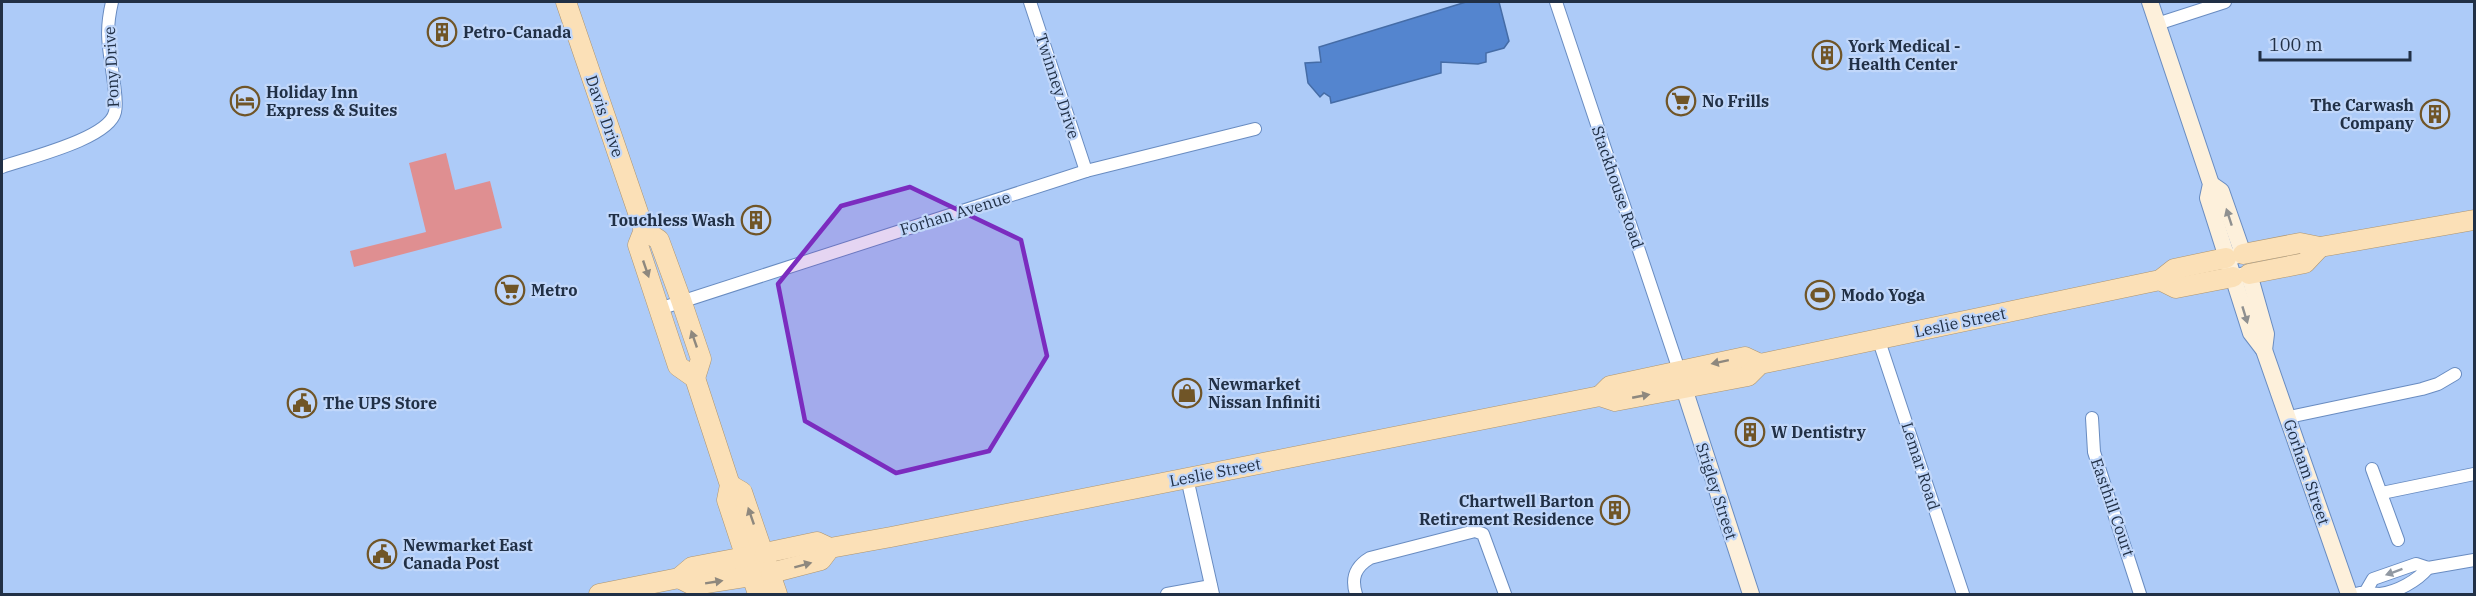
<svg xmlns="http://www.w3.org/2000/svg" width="2476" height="596" viewBox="0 0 2476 596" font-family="'IBM Plex Serif',serif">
<rect width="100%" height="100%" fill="#adcbf8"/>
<polygon fill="#df8f91" points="446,153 455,190 490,181 502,228 354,267 350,251 426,232 409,163"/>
<polygon fill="#5485cf" stroke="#456ca6" stroke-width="1.5" points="1466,2 1499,2 1509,41 1504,48 1486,53 1486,62 1478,64 1441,62 1441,73 1331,103 1330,97 1324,93 1320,97 1308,83 1305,63 1321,62 1319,47"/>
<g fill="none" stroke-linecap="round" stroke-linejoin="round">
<g stroke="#698cc1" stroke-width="14">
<g id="street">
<polyline points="1030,2 1086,171"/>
<polyline points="1556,2 1680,373"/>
<polyline points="2157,24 2225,2"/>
<path d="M2,167C27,158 109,139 115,112C117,103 115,92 114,84C110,50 104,36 112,2"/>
<polyline points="659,309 1086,171 1255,129"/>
<polyline points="1878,338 1963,594"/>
<polyline points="2289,417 2422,389 2438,384 2455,374"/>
<polyline points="2092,418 2094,452 2140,594"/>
<polyline points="2372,469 2398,540"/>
<polyline points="1187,478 1213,594"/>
<polyline points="2382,493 2474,474"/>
<polyline points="2366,591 2373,579 2416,564 2428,568 2474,560"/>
<polyline points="1167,594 1211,586"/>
<path d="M1356,594C1351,578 1355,567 1370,558L1475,531L1483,534L1505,594"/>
<path d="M2356,594C2366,591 2370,594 2380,594C2397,592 2417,581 2428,568"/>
</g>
</g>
<g stroke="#698cc1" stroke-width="18">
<g id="secondary">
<polyline points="2150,2 2211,184 2208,198 2251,333 2264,350 2349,594"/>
<polyline points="2211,184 2221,191 2243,254 2230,257"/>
<polyline points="2237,277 2249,274 2266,334 2264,350"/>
<polyline points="1680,376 1751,594"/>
</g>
</g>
<g stroke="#ad9570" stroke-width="21">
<g id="primary">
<polyline points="566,2 644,230 659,240 681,300 701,359 695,378"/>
<polyline points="644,230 638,245 678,366 695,378 730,485 727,500 758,594"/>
<polyline points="2243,254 2300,243 2320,247 2474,220"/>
<polyline points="2249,274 2305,263 2320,247"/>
<polyline points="2160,280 2176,288 2233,277"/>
<polyline points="1600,396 1610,386 1745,357 1760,364"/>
<polyline points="730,485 742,492 777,594"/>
<polyline points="765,553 817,542 830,548 891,537 1600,396 1615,401 1748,376 1760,364 2160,280 2174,269 2226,258"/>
<polyline points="771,573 821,560 830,548"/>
<polyline points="679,578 693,585 751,576"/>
<polyline points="599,594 679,578 692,567 745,557"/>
</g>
</g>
<use href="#street" stroke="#fff" stroke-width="12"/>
<use href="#secondary" stroke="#fdf0db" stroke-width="16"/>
<use href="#primary" stroke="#fbe0b7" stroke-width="20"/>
</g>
<defs><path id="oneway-solid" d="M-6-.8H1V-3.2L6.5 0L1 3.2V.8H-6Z" transform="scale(1.5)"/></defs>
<g fill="#8f9090">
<use href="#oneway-solid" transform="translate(2229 217) rotate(-108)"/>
<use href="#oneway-solid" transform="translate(2245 315) rotate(73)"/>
</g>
<g fill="#8e887e">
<use href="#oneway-solid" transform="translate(646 269) rotate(71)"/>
<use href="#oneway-solid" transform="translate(694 339) rotate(-109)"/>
<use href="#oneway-solid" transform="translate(1720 362) rotate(168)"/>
<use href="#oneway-solid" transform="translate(1641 396) rotate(-11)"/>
<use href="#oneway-solid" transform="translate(751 516) rotate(-109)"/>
<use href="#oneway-solid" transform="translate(803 565) rotate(-15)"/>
<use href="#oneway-solid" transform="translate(714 582) rotate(-9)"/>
</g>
<use fill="#9098a2" href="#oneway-solid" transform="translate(2394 572) rotate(160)"/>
<path fill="#7b2cbf" fill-opacity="0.2" stroke="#7b2cbf" stroke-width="4.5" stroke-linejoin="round" d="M910,187L1021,240L1047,356L989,451L896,473L805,421L778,284L841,206Z"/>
<defs>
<g id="building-ring" transform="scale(1.5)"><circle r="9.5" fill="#c1d7fa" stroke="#705527" stroke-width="1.5"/><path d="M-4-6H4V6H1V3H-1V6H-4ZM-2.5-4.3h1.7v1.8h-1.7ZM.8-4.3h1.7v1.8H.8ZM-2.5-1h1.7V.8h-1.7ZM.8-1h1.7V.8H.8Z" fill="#705527"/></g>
<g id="hotel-ring" transform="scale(1.5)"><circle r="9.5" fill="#c1d7fa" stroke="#705527" stroke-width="1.5"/><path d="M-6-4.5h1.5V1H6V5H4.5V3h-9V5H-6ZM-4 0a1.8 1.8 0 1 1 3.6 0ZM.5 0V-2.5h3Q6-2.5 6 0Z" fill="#705527"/></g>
<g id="supermarket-ring" transform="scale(1.5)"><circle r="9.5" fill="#c1d7fa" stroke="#705527" stroke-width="1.5"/><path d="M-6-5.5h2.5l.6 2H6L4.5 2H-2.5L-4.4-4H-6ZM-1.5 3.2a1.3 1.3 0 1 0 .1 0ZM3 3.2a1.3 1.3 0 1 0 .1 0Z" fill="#705527"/></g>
<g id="stadium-ring" transform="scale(1.5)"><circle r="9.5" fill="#c1d7fa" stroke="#705527" stroke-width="1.5"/><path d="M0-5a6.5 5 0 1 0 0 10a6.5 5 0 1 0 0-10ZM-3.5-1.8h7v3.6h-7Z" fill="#705527"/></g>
<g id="shop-ring" transform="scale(1.5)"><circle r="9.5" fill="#c1d7fa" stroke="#705527" stroke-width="1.5"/><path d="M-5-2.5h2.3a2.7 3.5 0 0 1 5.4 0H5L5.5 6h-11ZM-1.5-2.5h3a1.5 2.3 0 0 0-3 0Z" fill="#705527"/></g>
<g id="civic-ring" transform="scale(1.5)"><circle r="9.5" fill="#c1d7fa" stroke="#705527" stroke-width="1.5"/><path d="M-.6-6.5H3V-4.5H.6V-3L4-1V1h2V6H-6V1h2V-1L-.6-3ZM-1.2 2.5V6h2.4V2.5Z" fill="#705527"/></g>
</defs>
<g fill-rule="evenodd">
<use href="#building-ring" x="442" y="32"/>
<use href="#building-ring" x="1827" y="55"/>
<use href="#hotel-ring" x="245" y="101"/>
<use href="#supermarket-ring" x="1681" y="101"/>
<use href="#building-ring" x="2435" y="114"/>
<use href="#building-ring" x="756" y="220"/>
<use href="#supermarket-ring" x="510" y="290"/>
<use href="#stadium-ring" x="1820" y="295"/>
<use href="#shop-ring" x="1187" y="393"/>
<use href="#civic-ring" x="302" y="403"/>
<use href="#building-ring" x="1750" y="432"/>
<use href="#building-ring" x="1615" y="510"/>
<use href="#civic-ring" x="382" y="554"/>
</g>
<g text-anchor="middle" stroke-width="4.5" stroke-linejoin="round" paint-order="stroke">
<g font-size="16" font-weight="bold" fill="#213046" stroke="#c1d7fa" text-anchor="start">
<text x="463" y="38">Petro-Canada</text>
<text x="1848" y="52">York Medical -<tspan x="1848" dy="18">Health Center</tspan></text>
<text x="266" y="98">Holiday Inn<tspan x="266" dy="18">Express &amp; Suites</tspan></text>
<text x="1702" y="107">No Frills</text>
<text x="2414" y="111" text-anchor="end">The Carwash<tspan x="2414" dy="18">Company</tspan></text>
<text x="735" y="226" text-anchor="end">Touchless Wash</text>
<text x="531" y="296">Metro</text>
<text x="1841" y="301">Modo Yoga</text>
<text x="1208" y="390">Newmarket<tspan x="1208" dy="18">Nissan Infiniti</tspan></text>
<text x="323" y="409">The UPS Store</text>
<text x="1771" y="438">W Dentistry</text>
<text x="1594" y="507" text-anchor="end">Chartwell Barton<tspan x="1594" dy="18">Retirement Residence</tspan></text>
<text x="403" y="551">Newmarket East<tspan x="403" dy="18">Canada Post</tspan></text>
</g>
<g font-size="16" fill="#213046" stroke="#c1d7fa">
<text transform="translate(111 67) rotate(-93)" y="6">Pony Drive</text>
<text transform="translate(1058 86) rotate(72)" y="6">Twinney Drive</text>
<text transform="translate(605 116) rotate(71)" y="6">Davis Drive</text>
<text transform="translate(1618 187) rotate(71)" y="6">Stackhouse Road</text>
<text transform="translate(955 213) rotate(-17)" y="6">Forhan Avenue</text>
<text transform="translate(1960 322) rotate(-12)" y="6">Leslie Street</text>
<text transform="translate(1921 466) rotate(72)" y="6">Lemar Road</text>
<text transform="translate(1215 472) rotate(-11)" y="6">Leslie Street</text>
<text transform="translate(2307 472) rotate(71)" y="6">Gorham Street</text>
<text transform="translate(1717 491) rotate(72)" y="6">Srigley Street</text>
<text transform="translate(2113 507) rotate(71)" y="6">Easthill Court</text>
</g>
</g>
<rect width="2476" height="596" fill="none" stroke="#213046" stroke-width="6"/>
<path d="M2260 51v9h150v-9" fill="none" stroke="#213046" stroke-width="3"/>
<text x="2269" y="51" font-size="18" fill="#213046" stroke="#c1d7fa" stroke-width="4.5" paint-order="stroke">100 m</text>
</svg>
